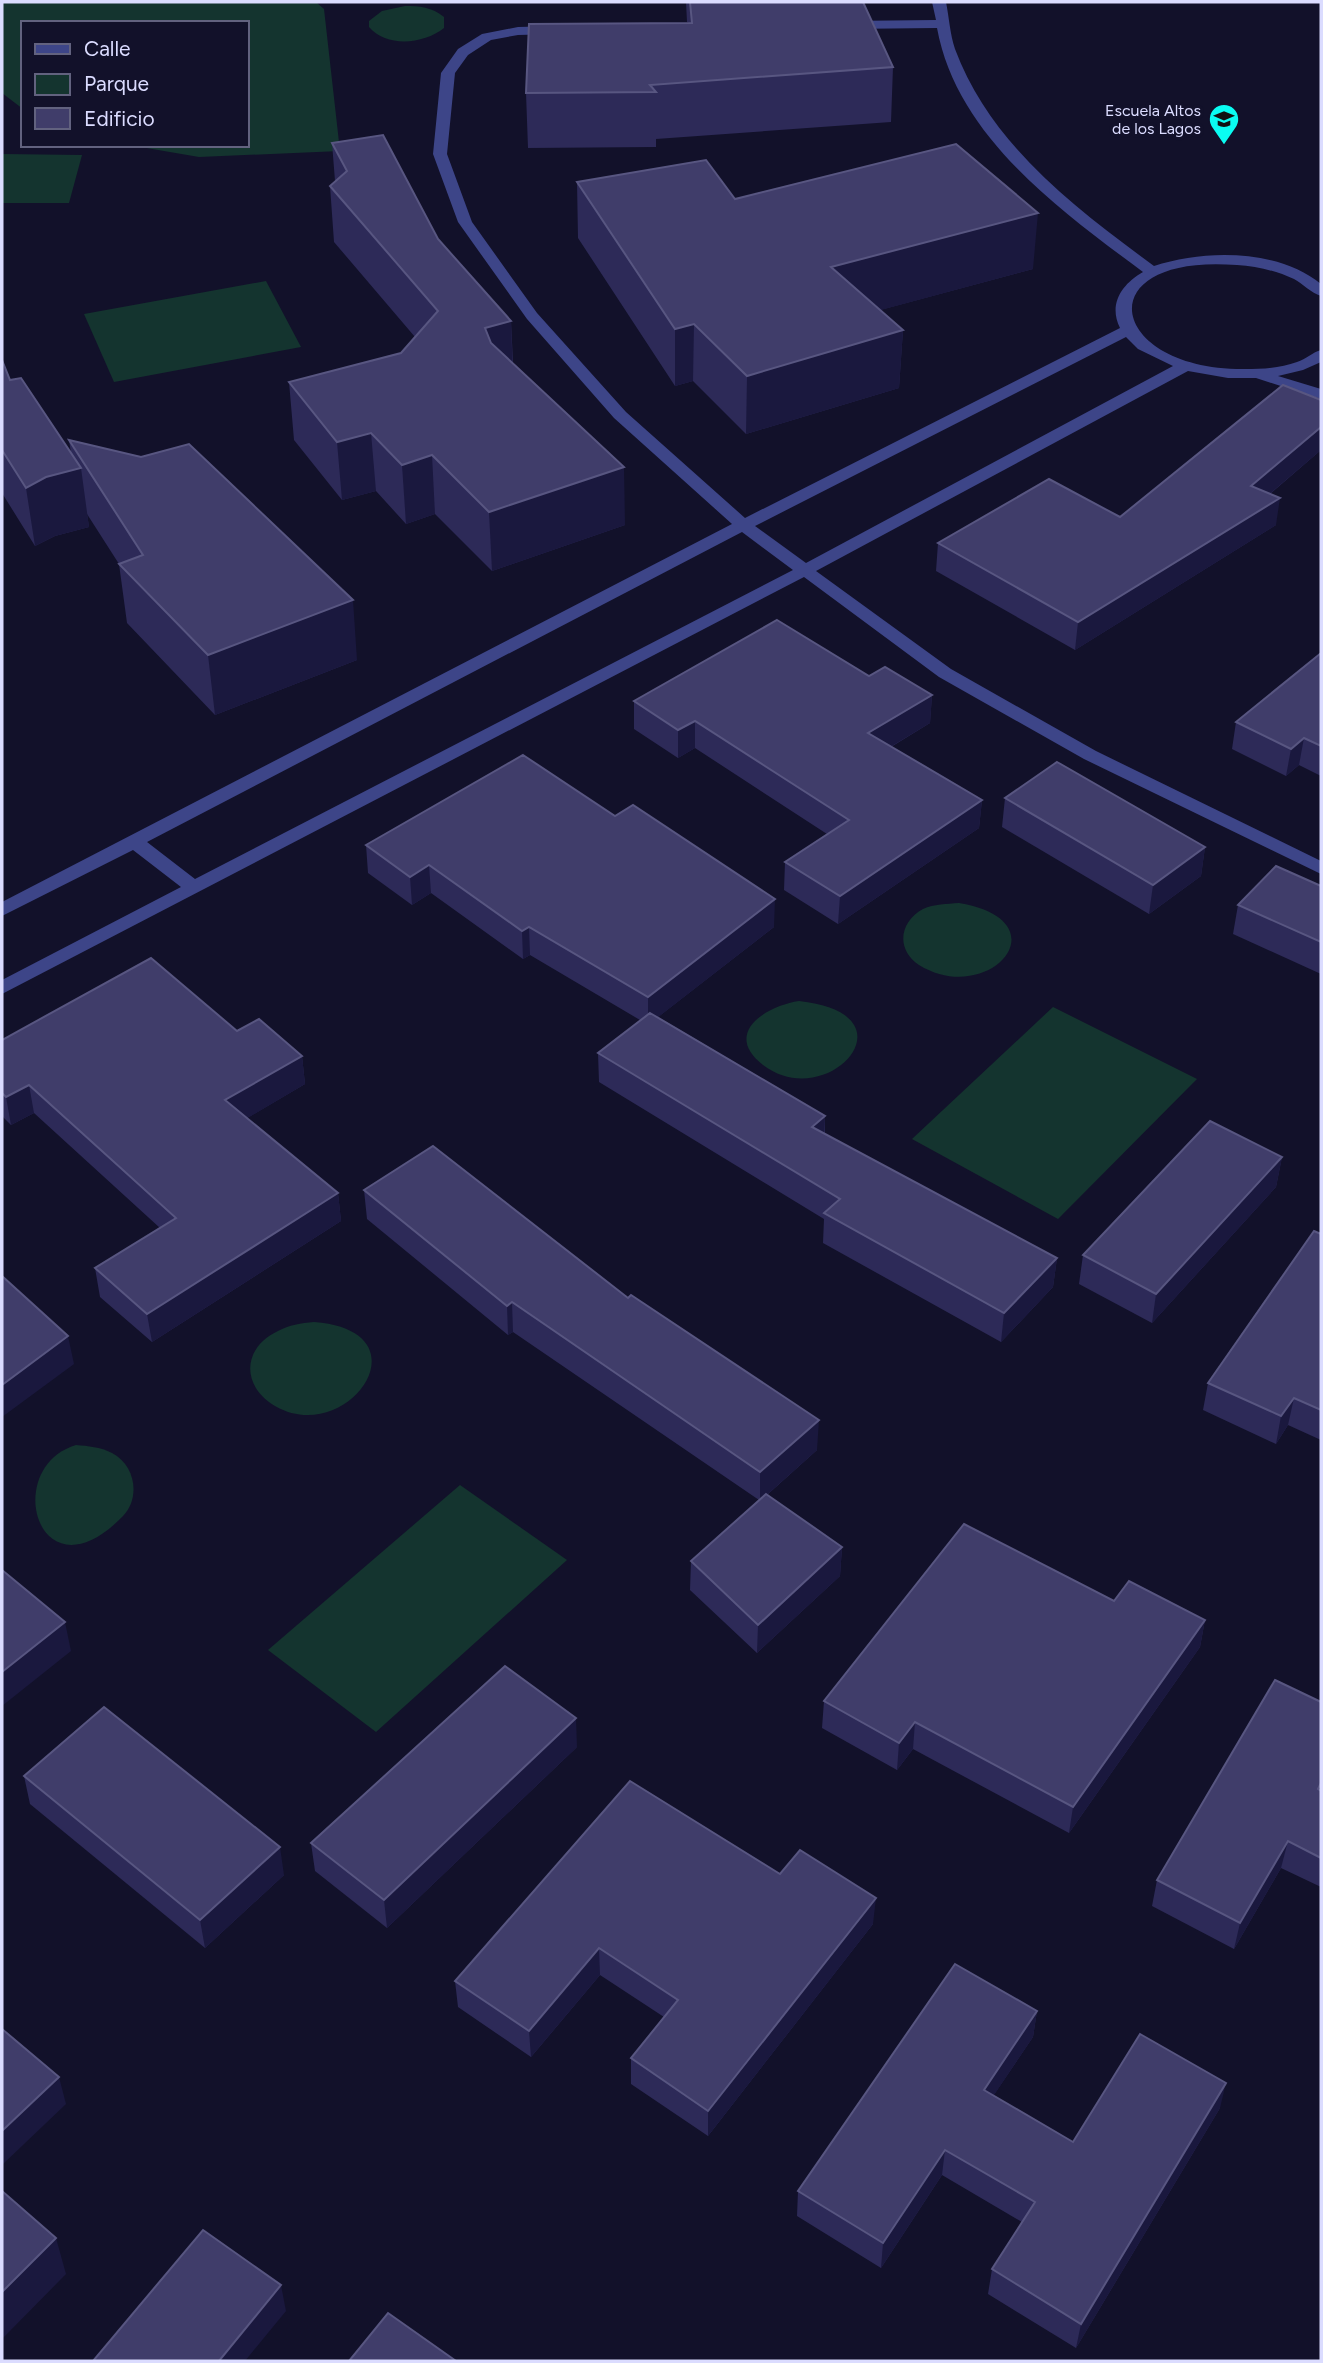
<svg xmlns="http://www.w3.org/2000/svg" width="1323" height="2363" viewBox="0 0 1323 2363" font-family="Figtree,sans-serif">
<rect width="100%" height="100%" fill="#12112a"/>
<g fill="#14342f">
<polygon points="2,2 316,2 324,9 340,151 199,157 129,145 247,145 247,23 23,23 23,109 2,93"/>
<path d="M405,6C419,6 432,7 444,17V28C424,44 387,48 369,27V21L382,11Z"/>
<polygon points="2,154 82,155 69,203 2,203"/>
<polygon points="266,281 301,347 114,382 84,314"/>
<path d="M959,903C1065,921 989,1008 919,965C896,950 899,922 923,909C934,904 947,904 959,903Z"/>
<path d="M799,1001C919,1014 827,1114 763,1065C722,1033 766,1006 799,1001Z"/>
<polygon points="1053,1007 1197,1079 1058,1219 912,1139"/>
<path d="M314,1322C430,1331 347,1448 275,1406C241,1386 242,1348 278,1331C289,1325 301,1323 314,1322Z"/>
<path d="M76,1445C88,1446 100,1447 112,1453C135,1465 141,1497 123,1516C39,1603 0,1468 76,1445Z"/>
<polygon points="460,1485 567,1560 376,1732 268,1650"/>
</g>
<g fill="none" stroke-linecap="round" stroke-linejoin="round">
<path fill="#3d4588" fill-rule="evenodd" d="M932,2H946C949,17 950,34 955,49C991,145 1074,207 1154,266C1205,249 1278,249 1321,284V296C1311,293 1303,284 1294,279C1276,271 1257,266 1237,265C1085,253 1107,370 1245,369C1262,369 1281,368 1297,362C1306,359 1313,352 1321,350V362L1303,370L1278,376L1321,389V399L1256,378H1228L1188,371L816,571L951,669L1096,751L1321,861V874L1084,759L939,677L804,577L2,994V980L181,887L133,850L2,916V902L732,524L614,418L527,319L458,222L433,154L441,73L458,49L482,34L518,27L557,26L564,30L557,34L518,35L491,40L468,55L455,73L447,154L472,222L537,313L626,412L745,518L1120,328C1108,304 1122,284 1143,272C1060,210 957,137 937,28L845,29L838,25L845,21L936,20ZM1126,337L1138,349L1173,366L806,563L755,526ZM742,532L793,570L195,879L147,842Z"/>
</g>
<g fill="#2d2a58">
<polygon points="686,2 863,2 893,67 891,122 656,139 656,147 528,148 526,93 689,23 687,22"/>
<polygon points="332,143 438,239 511,321 513,363 625,525 492,571 435,514 406,524 376,491 342,500 294,440 289,382 401,353 415,337 334,242 330,186 335,181"/>
<polygon points="577,182 735,199 1033,269 880,310 903,330 899,388 746,434 693,381 675,386 578,238"/>
<polygon points="2,360 10,380 71,453 69,440 357,660 215,715 127,623 119,564 87,514 89,527 55,536 35,546 2,493"/>
<polygon points="1321,400 1321,450 1270,494 1276,525 1075,650 936,571 938,543 1120,517"/>
<polygon points="1321,653 1321,776 1299,765 1286,776 1232,749 1236,722"/>
<polygon points="869,676 932,695 930,723 891,747 982,800 979,828 838,924 784,890 785,862 827,834 695,748 678,758 634,729 634,701"/>
<polygon points="1005,798 1205,847 1201,876 1149,914 1002,827"/>
<polygon points="366,845 774,927 658,1017 825,1116 825,1134 1057,1258 1053,1287 1001,1342 823,1243 824,1219 599,1082 598,1053 640,1020 530,955 523,959 431,893 412,905 368,873"/>
<polygon points="1321,886 1321,974 1233,934 1238,905"/>
<polygon points="237,1031 302,1056 305,1084 247,1118 338,1193 341,1221 152,1342 100,1297 95,1268 160,1228 34,1113 11,1125 2,1116 2,1040"/>
<polygon points="1282,1157 1276,1187 1152,1323 1079,1284 1083,1255"/>
<polygon points="364,1190 817,1450 767,1495 842,1547 840,1576 757,1653 690,1590 691,1561 759,1500 513,1332 508,1335 367,1219"/>
<polygon points="1321,1234 1321,1440 1288,1425 1276,1444 1203,1410 1208,1383"/>
<polygon points="1114,1601 1205,1620 1200,1647 1069,1833 913,1749 897,1770 822,1728 824,1701"/>
<polygon points="1321,1702 1321,1887 1281,1868 1234,1949 1152,1906 1157,1880"/>
<polygon points="577,1747 387,1928 315,1871 311,1843"/>
<polygon points="24,1776 284,1875 205,1948 30,1804"/>
<polygon points="780,1874 873,1924 708,2136 631,2084 631,2058 664,2017 600,1975 531,2057 458,2007 455,1981"/>
<polygon points="1037,2011 1033,2037 993,2096 1073,2142 1220,2108 1076,2348 988,2294 992,2269 1022,2222 942,2175 881,2268 797,2216 798,2191"/>
</g>
<g fill="#1a183e">
<polygon points="1038,213 1033,269 829,324 831,267"/>
<polygon points="511,321 513,379 487,386 485,328"/>
<polygon points="694,324 693,381 675,386 675,329"/>
<polygon points="903,330 899,388 746,434 747,376"/>
<polygon points="1321,427 1321,450 1247,513 1251,486"/>
<polygon points="371,433 376,491 342,500 337,442"/>
<polygon points="432,455 435,514 406,524 402,465"/>
<polygon points="624,467 625,525 492,571 489,512"/>
<polygon points="81,468 89,527 55,536 35,546 26,488 46,477"/>
<polygon points="1280,498 1276,525 1075,650 1078,622"/>
<polygon points="353,600 357,660 215,715 208,655"/>
<polygon points="932,695 930,723 867,761 868,733"/>
<polygon points="695,721 695,748 678,758 678,730"/>
<polygon points="1304,738 1299,765 1286,776 1291,749"/>
<polygon points="982,800 979,828 838,924 840,896"/>
<polygon points="1205,847 1201,876 1149,914 1153,885"/>
<polygon points="429,865 431,893 412,905 410,877"/>
<polygon points="775,899 774,927 648,1025 648,997"/>
<polygon points="529,927 530,955 523,959 522,931"/>
<polygon points="302,1056 305,1084 229,1129 225,1100"/>
<polygon points="29,1085 34,1113 11,1125 6,1097"/>
<polygon points="825,1116 824,1145 812,1127"/>
<polygon points="1282,1157 1276,1187 1152,1323 1156,1294"/>
<polygon points="338,1193 341,1221 152,1342 147,1314"/>
<polygon points="1057,1258 1053,1287 1001,1342 1004,1313"/>
<polygon points="512,1302 513,1332 508,1335 507,1306"/>
<polygon points="68,1336 74,1364 2,1417 2,1385"/>
<polygon points="1294,1398 1288,1425 1276,1444 1281,1416"/>
<polygon points="819,1420 817,1450 760,1501 760,1472"/>
<polygon points="842,1547 840,1576 757,1653 758,1625"/>
<polygon points="1205,1620 1200,1647 1069,1833 1073,1807"/>
<polygon points="65,1622 71,1651 2,1706 2,1672"/>
<polygon points="576,1718 577,1747 387,1928 384,1900"/>
<polygon points="915,1722 913,1749 897,1770 899,1743"/>
<polygon points="1288,1841 1281,1868 1234,1949 1240,1923"/>
<polygon points="280,1847 284,1875 205,1948 200,1920"/>
<polygon points="876,1898 873,1924 708,2136 708,2111"/>
<polygon points="599,1948 600,1975 531,2057 529,2031"/>
<polygon points="1037,2011 1033,2037 980,2116 984,2090"/>
<polygon points="59,2077 66,2104 2,2165 2,2131"/>
<polygon points="1226,2083 1220,2108 1076,2348 1081,2324"/>
<polygon points="945,2150 942,2175 881,2268 883,2243"/>
<polygon points="56,2238 66,2274 2,2339 2,2292"/>
<polygon points="281,2285 286,2311 245,2361 219,2361"/>
</g>
<g fill="#403d6a" stroke="#585681" stroke-width="2">
<polygon points="690,2 863,2 893,67 650,85 656,92 526,93 529,24 692,23"/>
<polygon points="383,135 438,239 511,321 485,328 491,343 624,467 489,512 432,455 402,465 371,433 337,442 289,382 401,353 438,311 330,186 347,171 332,143"/>
<polygon points="956,144 1038,213 831,267 903,330 747,376 694,324 675,329 577,182 706,160 735,199"/>
<polygon points="2,360 10,380 21,378 81,468 46,477 26,488 2,450"/>
<polygon points="1283,385 1321,400 1321,427 1251,486 1280,498 1078,622 938,543 1049,479 1120,517"/>
<polygon points="69,440 141,457 189,444 353,600 208,655 119,564 143,555"/>
<polygon points="777,620 869,676 885,667 932,695 868,733 982,800 840,896 785,862 849,820 695,721 678,730 634,701"/>
<polygon points="1321,653 1321,746 1304,738 1291,749 1236,722"/>
<polygon points="523,755 615,816 633,805 775,899 648,997 529,927 522,931 429,865 410,877 366,845"/>
<polygon points="1057,762 1205,847 1153,885 1005,798"/>
<polygon points="1276,866 1321,886 1321,942 1238,905"/>
<polygon points="151,958 237,1031 259,1019 302,1056 225,1100 338,1193 147,1314 95,1268 176,1218 29,1085 6,1097 2,1093 2,1040"/>
<polygon points="650,1013 825,1116 812,1127 1057,1258 1004,1313 824,1213 840,1199 598,1053"/>
<polygon points="1210,1121 1282,1157 1156,1294 1083,1255"/>
<polygon points="433,1146 628,1298 631,1295 819,1420 760,1472 512,1302 507,1306 364,1190"/>
<polygon points="1314,1231 1321,1234 1321,1410 1294,1398 1281,1416 1208,1383"/>
<polygon points="2,1276 68,1336 2,1385"/>
<polygon points="766,1494 842,1547 758,1625 691,1561"/>
<polygon points="964,1524 1114,1601 1129,1581 1205,1620 1073,1807 915,1722 899,1743 824,1701"/>
<polygon points="2,1570 65,1622 2,1672"/>
<polygon points="505,1666 576,1718 384,1900 311,1843"/>
<polygon points="1275,1680 1321,1702 1321,1783 1318,1789 1321,1791 1321,1858 1288,1841 1240,1923 1157,1880"/>
<polygon points="104,1707 280,1847 200,1920 24,1776"/>
<polygon points="630,1781 780,1874 800,1850 876,1898 708,2111 631,2058 678,2000 599,1948 529,2031 455,1981"/>
<polygon points="955,1964 1037,2011 984,2090 1073,2142 1140,2034 1226,2083 1081,2324 992,2269 1035,2202 945,2150 883,2243 798,2191"/>
<polygon points="2,2029 59,2077 2,2131"/>
<polygon points="2,2191 56,2238 2,2292"/>
<polygon points="203,2230 281,2285 219,2361 93,2361"/>
<polygon points="388,2313 456,2361 349,2361"/>
</g>
<defs>
<g id="school-pin" transform="scale(1.575)"><path d="M0 17L-7.5 6A9.5 9.5 0 1 1 7.5 6Z" fill="#0afcf2" stroke="#12112a"/><path d="M0-5L7-2L0 1L-7-2ZM-4 1L0 2.5L4 1V4Q0 6-4 4Z" fill="#111"/></g>
</defs>
<g fill-rule="evenodd">
<use href="#school-pin" x="1224" y="119"/>
</g>
<g text-anchor="middle" stroke-width="7" stroke-linejoin="round" paint-order="stroke">
<g font-size="16" fill="#dbdcff" stroke="#12112a" text-anchor="end">
<text x="1201" y="116">Escuela Altos<tspan x="1201" dy="18">de los Lagos</tspan></text>
</g>
</g>
<rect width="1323" height="2363" fill="none" stroke="#dbdcff" stroke-width="7"/>
<rect x="21" y="21" width="228" height="126" fill="#12112a" stroke="#62627f" stroke-width="2"/>
<rect x="35" y="44" width="35" height="10" fill="#3d4588" stroke="#62627f" stroke-width="2"/>
<text x="84" y="56" font-size="21" fill="#dbdcff">Calle</text>
<rect x="35" y="74" width="35" height="21" fill="#14342f" stroke="#62627f" stroke-width="2"/>
<text x="84" y="91" font-size="21" fill="#dbdcff">Parque</text>
<rect x="35" y="108" width="35" height="21" fill="#403d6a" stroke="#62627f" stroke-width="2"/>
<text x="84" y="126" font-size="21" fill="#dbdcff">Edificio</text>
</svg>
